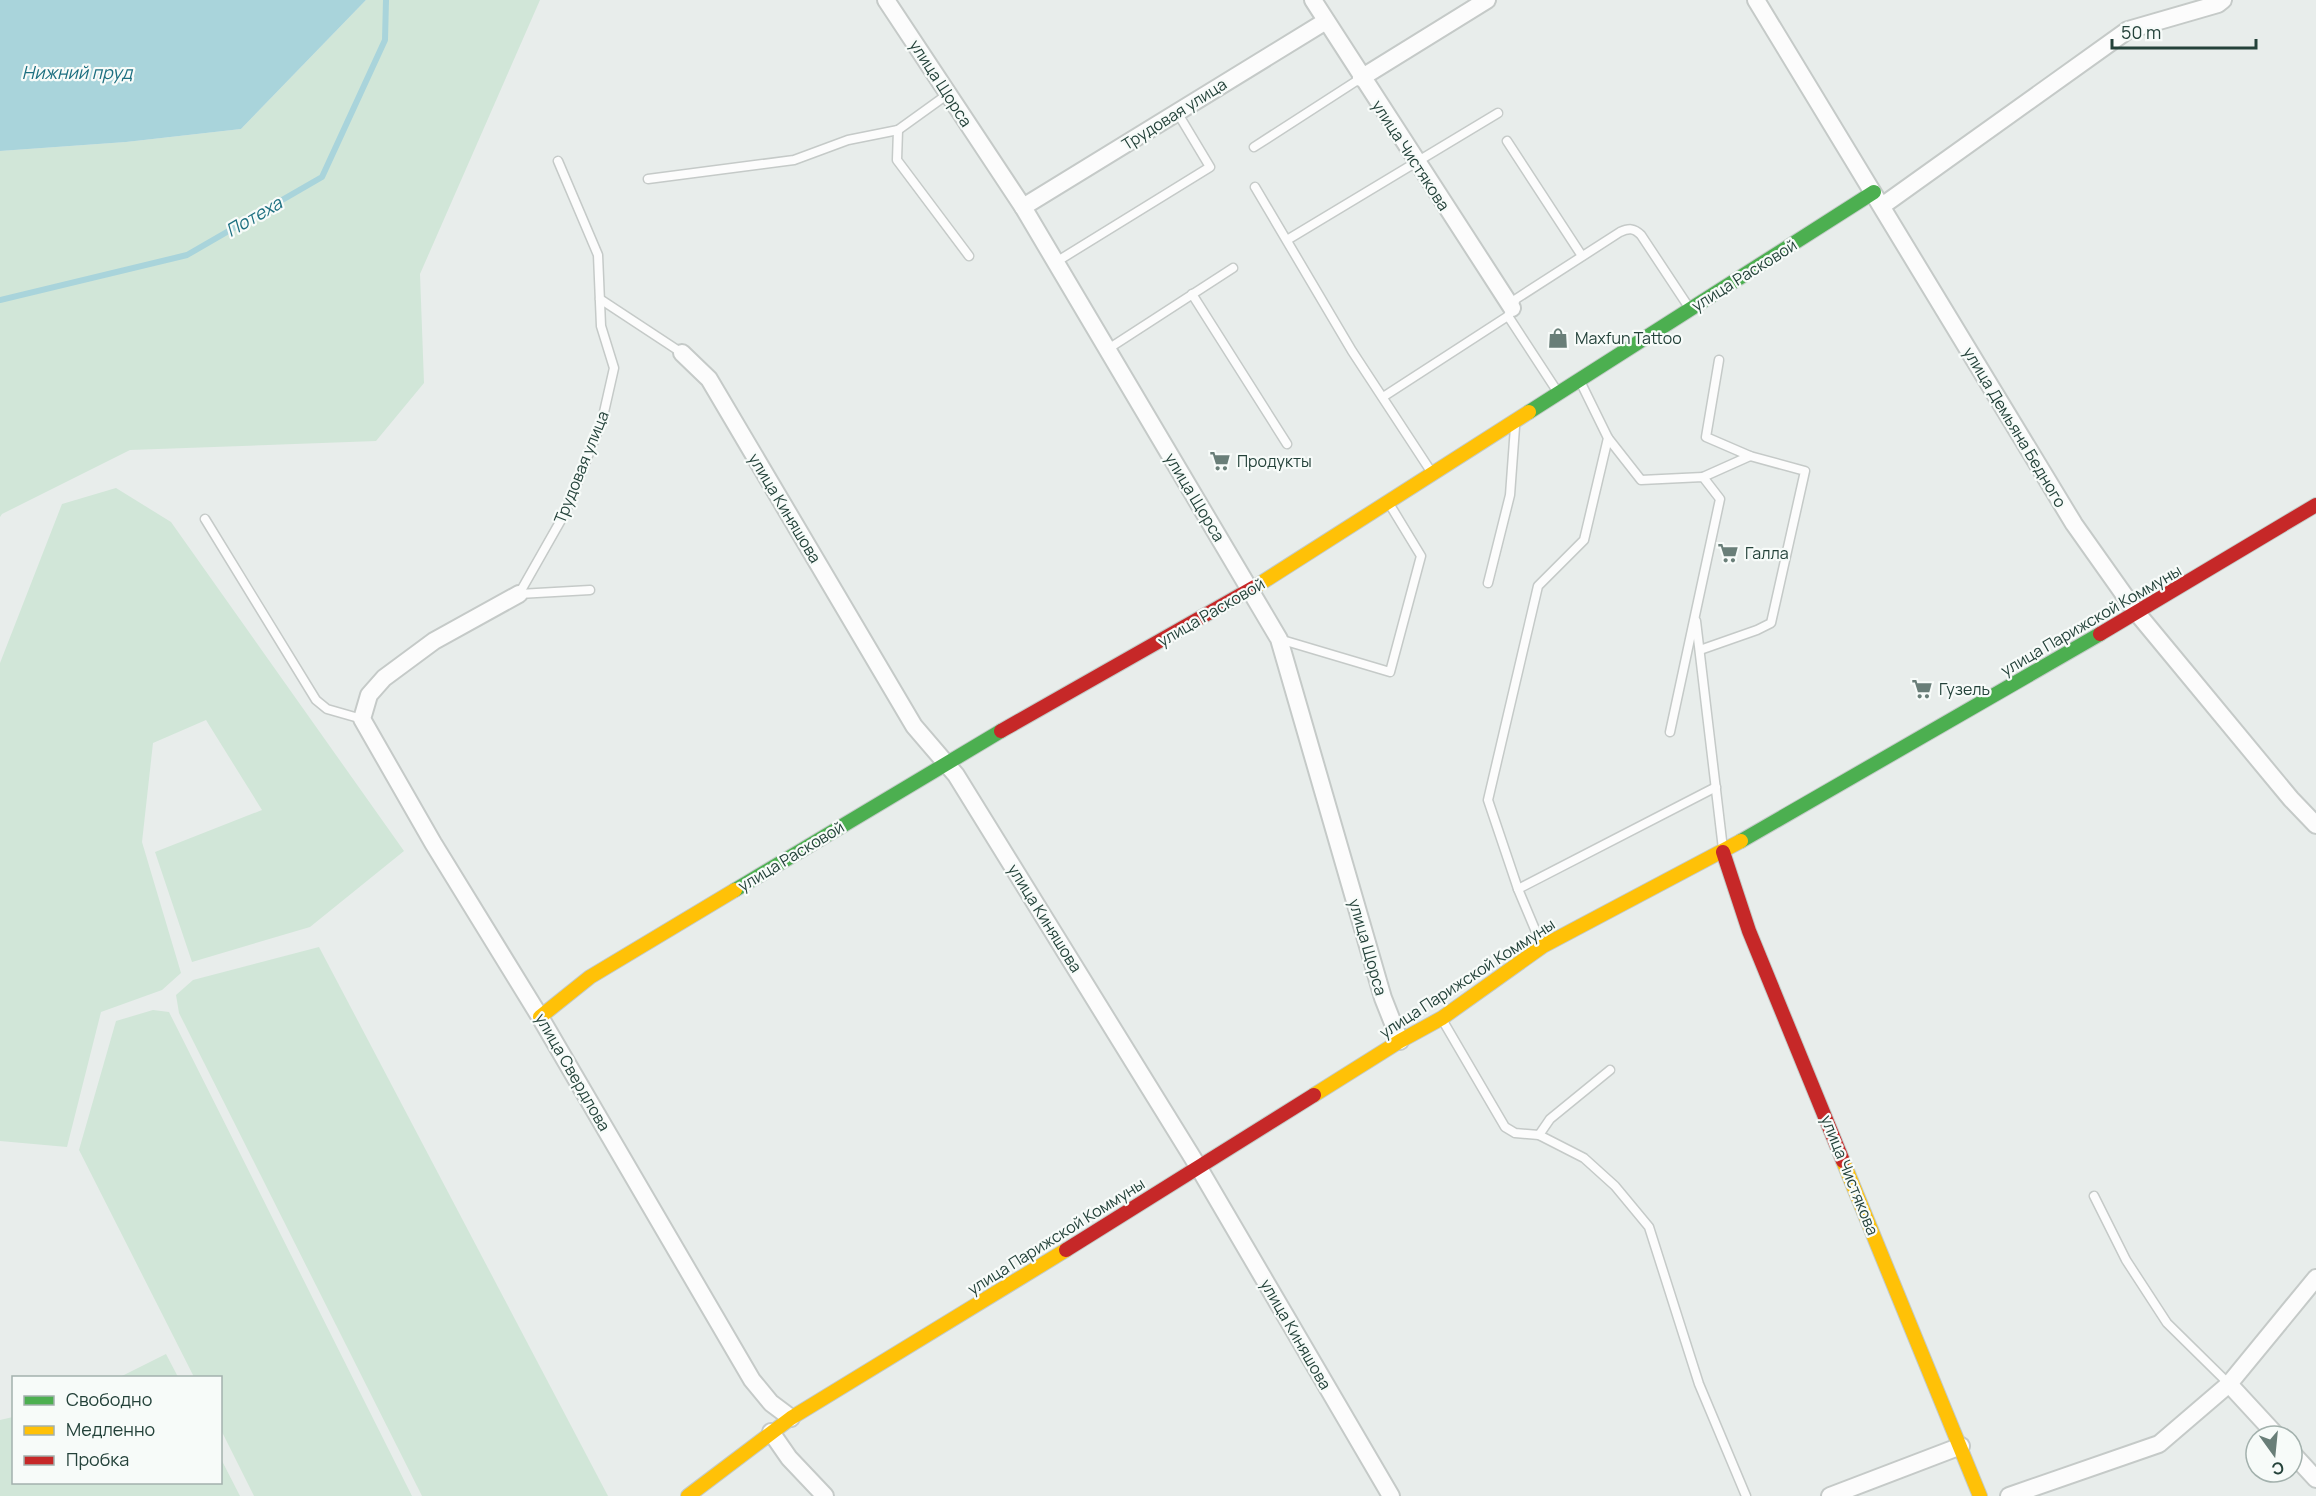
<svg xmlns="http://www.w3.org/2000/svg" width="2316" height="1496" viewBox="0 0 2316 1496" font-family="Manrope,sans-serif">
<rect width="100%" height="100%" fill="#e8edeb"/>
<g fill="#d1e6d8">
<polygon points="366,0 540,0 420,274 424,383 376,441 130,450 2,514 0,517 0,151 126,142 241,129"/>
<polygon points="116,488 171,522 404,851 310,927 192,962 155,852 262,810 206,720 153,743 142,842 181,973 162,990 101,1012 67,1147 0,1141 0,663 62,504"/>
<polygon points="319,947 608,1496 422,1496 179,1013 176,995 193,980"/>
<polygon points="153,1010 169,1012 412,1496 254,1496 221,1430 220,1378 194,1377 79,1150 116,1021"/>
<polygon points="166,1354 178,1377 120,1377"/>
<polygon points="13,1417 14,1482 220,1482 221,1459 240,1496 0,1496 0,1420"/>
</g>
<polygon fill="#a9d4db" points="0,0 366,0 241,129 126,142 0,151"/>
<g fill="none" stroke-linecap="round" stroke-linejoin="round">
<polyline stroke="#a9d4db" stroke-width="6" points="0,300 187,255 322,177 385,40 386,0"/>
<g stroke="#c5cac8" stroke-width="11">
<g id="lane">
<polyline points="898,130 897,160 969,256"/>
<polyline points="1507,141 1582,256"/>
<polyline points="1254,147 1361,78"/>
<polyline points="648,179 794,160 848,140 898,130 948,94"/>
<polyline points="1255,187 1352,351 1432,473"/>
<polyline points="1287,240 1498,113"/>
<polyline points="1056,262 1210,167 1177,112"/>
<polyline points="1192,294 1287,444"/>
<polyline points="600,299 682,353"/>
<polyline points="1508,316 1557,391"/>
<polyline points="1108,349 1233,268"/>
<polyline points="1719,360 1706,437 1750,456"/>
<path d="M1383,397L1508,316L1516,299L1620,232C1629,228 1634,228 1641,235L1690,309"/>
<polyline points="1608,438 1641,480 1703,477 1720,499 1670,732"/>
<polyline points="205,519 316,700 327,709 362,719"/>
<polyline points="1488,583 1510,495 1515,427"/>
<polyline points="519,594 565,513 602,421 614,368 601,326 598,255 558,161"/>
<polyline points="519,594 590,590"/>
<polyline points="1696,621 1723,849"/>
<polyline points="1279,639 1390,672 1421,556 1390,505"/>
<polyline points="1700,650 1757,630 1771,623 1805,471 1750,456 1703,477"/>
<polyline points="1518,889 1716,787"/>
<polyline points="1542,946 1518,889 1488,800 1538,586 1584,540 1608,438 1580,381"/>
<polyline points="1443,1021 1505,1127 1515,1133 1539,1135 1584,1158 1615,1186 1649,1227 1699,1384 1746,1496"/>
<polyline points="1539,1135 1550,1119 1610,1070"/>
<polyline points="2094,1196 2126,1260 2167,1323 2229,1384"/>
</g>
</g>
<g stroke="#c5cac8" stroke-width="20">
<g id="street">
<polyline points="886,0 1023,207 1279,639 1383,998 1400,1041"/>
<polyline points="1313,0 1512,308"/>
<polyline points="1756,0 2074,524 2137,613 2291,799 2316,825"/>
<polyline points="1361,78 1487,0"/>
<polyline points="1882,206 2128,30 2218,4 2223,0"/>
<polyline points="1023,207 1326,21"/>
<polyline points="682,353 709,379 914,726 956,775 1199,1168 1391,1496"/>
<polyline points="519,594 434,641 384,678 369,695 362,719 433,843 540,1017 752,1380 771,1403 791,1418"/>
<polyline points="2229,1384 2277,1436"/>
<polyline points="771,1432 789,1458 825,1496"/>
<polyline points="2292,1453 2316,1479"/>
<polyline points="1830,1496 1961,1446"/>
<polyline points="2009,1496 2159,1444 2229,1384 2316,1278"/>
</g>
</g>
<g stroke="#c3cbc8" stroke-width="16">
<g id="fast">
<polyline points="1529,412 1874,192"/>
<polyline points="1741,841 2100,634"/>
<polyline points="735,890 1001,731"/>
</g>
</g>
<g stroke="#c3cbc8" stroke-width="16">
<g id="slow">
<polyline points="1258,585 1529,412"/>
<polyline points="540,1017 590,977 735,890"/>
<polyline points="1314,1095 1400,1041 1442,1018 1543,946 1741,841"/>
<polyline points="1843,1161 1980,1496"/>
<polyline points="688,1496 791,1418 1066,1250"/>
</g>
</g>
<g stroke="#c3cbc8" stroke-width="16">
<g id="jam">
<polyline points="2100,634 2316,505"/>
<polyline points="1001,731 1258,585"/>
<polyline points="1723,852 1749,931 1843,1161"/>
<polyline points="1066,1250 1314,1095"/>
</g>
</g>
<use href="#lane" stroke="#fcfcfc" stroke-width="8"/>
<use href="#street" stroke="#fcfcfc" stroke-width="16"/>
<use href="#fast" stroke="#4caf50" stroke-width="14"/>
<use href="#slow" stroke="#ffc107" stroke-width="14"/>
<use href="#jam" stroke="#c62828" stroke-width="14"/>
</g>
<defs>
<g id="shop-bare" transform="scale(1.62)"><path d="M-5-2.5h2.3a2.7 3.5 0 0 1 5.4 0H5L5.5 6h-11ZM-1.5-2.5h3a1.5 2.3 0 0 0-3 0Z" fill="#697e78" stroke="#f7fbf9" stroke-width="2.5" paint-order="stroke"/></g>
<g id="supermarket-bare" transform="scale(1.62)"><path d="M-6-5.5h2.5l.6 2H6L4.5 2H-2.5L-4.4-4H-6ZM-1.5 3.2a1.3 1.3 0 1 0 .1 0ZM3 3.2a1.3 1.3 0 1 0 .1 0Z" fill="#697e78" stroke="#f7fbf9" stroke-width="2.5" paint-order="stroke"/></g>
</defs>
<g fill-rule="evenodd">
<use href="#shop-bare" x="1558" y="338"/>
<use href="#supermarket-bare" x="1220" y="461"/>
<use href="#supermarket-bare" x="1728" y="553"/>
<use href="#supermarket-bare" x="1922" y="689"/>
</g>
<g text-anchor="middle" stroke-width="4.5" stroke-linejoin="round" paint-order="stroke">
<g font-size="16" fill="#24423a" stroke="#f7fbf9">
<text transform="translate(941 83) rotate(57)" y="6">улица Щорса</text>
<text transform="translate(1174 114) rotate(-32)" y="6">Трудовая улица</text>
<text transform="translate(1411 155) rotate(57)" y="6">улица Чистякова</text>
<text transform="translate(1744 275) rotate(-32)" y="6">улица Расковой</text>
<text transform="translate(2015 427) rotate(59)" y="6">улица Демьяна Бедного</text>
<text transform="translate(581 467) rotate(-68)" y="6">Трудовая улица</text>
<text transform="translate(1195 497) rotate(59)" y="6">улица Щорса</text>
<text transform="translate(785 508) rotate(59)" y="6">улица Киняшова</text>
<text transform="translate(1211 612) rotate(-30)" y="6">улица Расковой</text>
<text transform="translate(2091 620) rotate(-30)" y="6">улица Парижской Коммуны</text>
<text transform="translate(791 856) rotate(-31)" y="6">улица Расковой</text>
<text transform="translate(1045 918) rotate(58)" y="6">улица Киняшова</text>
<text transform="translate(1368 947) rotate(74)" y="6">улица Щорса</text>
<text transform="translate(1467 978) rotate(-33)" y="6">улица Парижской Коммуны</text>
<text transform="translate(573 1072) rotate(60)" y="6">улица Свердлова</text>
<text transform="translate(1850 1175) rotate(68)" y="6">улица Чистякова</text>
<text transform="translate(1056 1236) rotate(-32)" y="6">улица Парижской Коммуны</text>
<text transform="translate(1296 1334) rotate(60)" y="6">улица Киняшова</text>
</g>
<g font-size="16" fill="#24423a" stroke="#f7fbf9" text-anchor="start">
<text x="1575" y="344">Maxfun Tattoo</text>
<text x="1237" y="467">Продукты</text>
<text x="1745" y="559">Галла</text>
<text x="1939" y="695">Гузель</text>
</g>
<g font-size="18" font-style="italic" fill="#1c6f80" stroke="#f7fbf9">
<text x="77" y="79">Нижний пруд</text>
<text transform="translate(254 217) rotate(-30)" y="6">Потеха</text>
</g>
</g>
<rect x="12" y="1376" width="210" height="108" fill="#f7fbf9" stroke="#a3b1ad" stroke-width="1.5"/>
<rect x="24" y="1396" width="30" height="9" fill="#4caf50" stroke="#a3b1ad" stroke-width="1.5"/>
<text x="66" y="1406" font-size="18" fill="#24423a">Свободно</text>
<rect x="24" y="1426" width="30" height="9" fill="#ffc107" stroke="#a3b1ad" stroke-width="1.5"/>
<text x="66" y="1436" font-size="18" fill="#24423a">Медленно</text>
<rect x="24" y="1456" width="30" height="9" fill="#c62828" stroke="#a3b1ad" stroke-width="1.5"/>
<text x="66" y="1466" font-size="18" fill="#24423a">Пробка</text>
<g transform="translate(2274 1454) rotate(165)"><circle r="28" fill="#f7fbf9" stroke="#a3b1ad" stroke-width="1.5"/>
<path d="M0-4.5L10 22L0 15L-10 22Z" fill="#697e78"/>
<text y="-9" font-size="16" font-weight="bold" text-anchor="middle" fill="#24423a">С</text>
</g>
<path d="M2112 39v9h144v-9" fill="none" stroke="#24423a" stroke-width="3"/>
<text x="2121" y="39" font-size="18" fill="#24423a" stroke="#f7fbf9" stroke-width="4.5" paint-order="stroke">50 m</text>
</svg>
